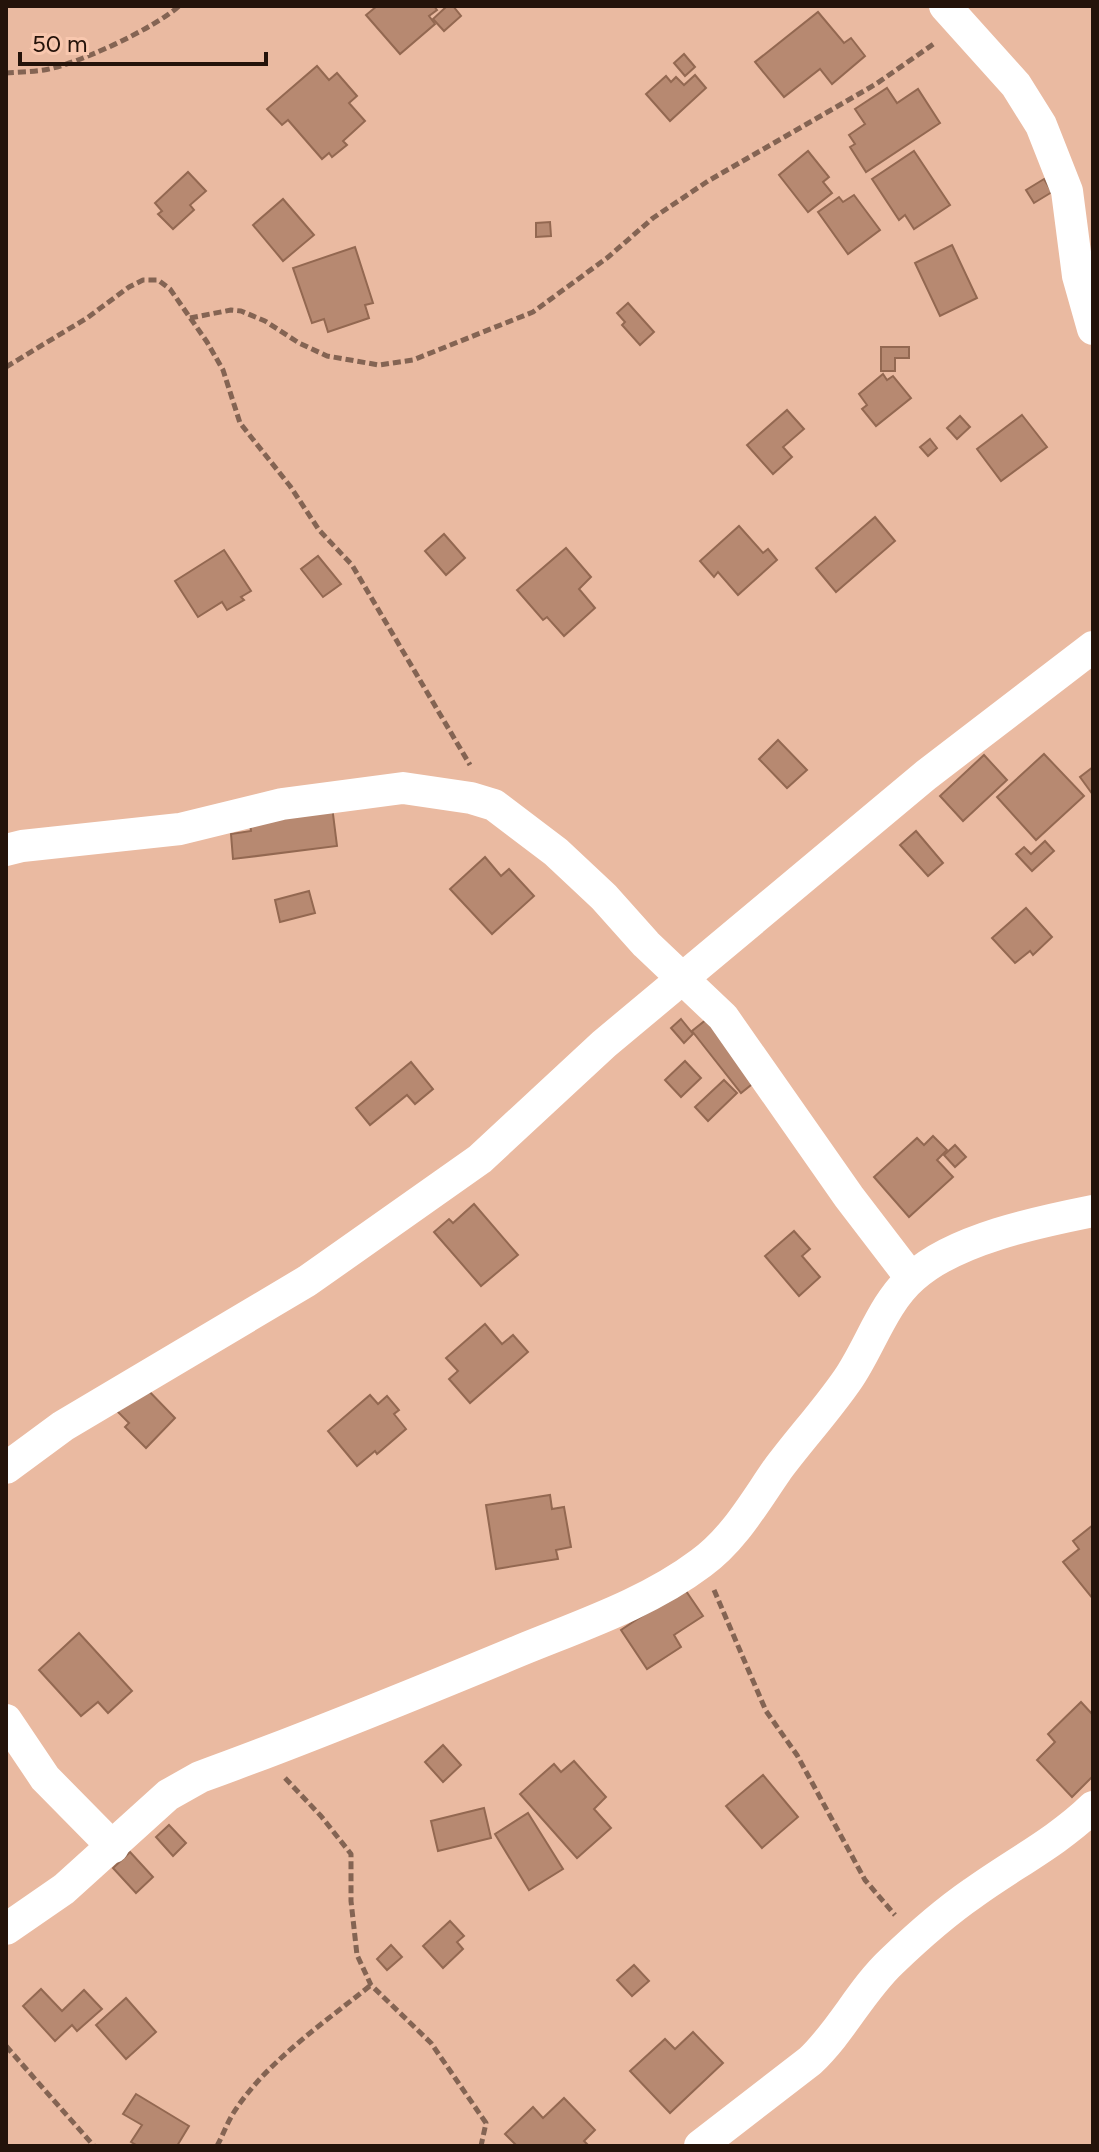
<svg xmlns="http://www.w3.org/2000/svg" width="1099" height="2152" viewBox="0 0 1099 2152" font-family="Figtree,sans-serif">
<rect width="100%" height="100%" fill="#eabaa1"/>
<g fill="#b78971" stroke="#936851" stroke-width="2">
<polygon points="377,6 434,6 437,10 429,16 435,24 400,54 366,15"/>
<polygon points="447,6 453,6 461,16 444,31 433,19"/>
<polygon points="818,12 844,43 851,38 865,56 832,84 820,69 784,97 755,62"/>
<polygon points="684,54 695,67 685,76 674,63"/>
<polygon points="317,66 329,80 337,73 357,96 349,103 365,121 343,141 347,145 332,157 329,153 322,159 288,120 282,125 267,109"/>
<polygon points="695,75 706,88 670,121 646,94 666,76 671,82 676,77 684,85"/>
<polygon points="887,88 897,103 918,89 940,123 866,172 850,147 855,144 849,135 865,124 855,109"/>
<polygon points="808,151 829,177 823,182 832,193 808,212 779,175"/>
<polygon points="914,151 950,205 914,229 905,215 899,220 872,179"/>
<polygon points="188,172 206,191 190,205 194,210 173,229 158,214 162,211 155,203"/>
<polygon points="1044,179 1052,192 1034,203 1026,190"/>
<polygon points="854,195 880,230 848,254 818,212 839,197 843,202"/>
<polygon points="283,199 314,235 283,261 253,225"/>
<polygon points="550,222 551,236 536,237 536,223"/>
<polygon points="952,245 977,298 940,316 915,263"/>
<polygon points="355,247 373,303 365,305 369,318 328,332 324,319 312,323 293,268"/>
<polygon points="628,303 654,332 640,345 622,325 625,322 617,313"/>
<polygon points="881,347 909,347 909,358 895,358 895,371 881,371"/>
<polygon points="883,374 887,380 893,376 911,398 876,426 862,409 867,405 859,394"/>
<polygon points="787,410 804,429 783,447 792,457 773,474 747,445"/>
<polygon points="1022,415 1047,447 1001,481 977,449"/>
<polygon points="960,416 970,427 957,439 947,428"/>
<polygon points="930,439 937,448 928,456 920,447"/>
<polygon points="875,517 895,541 836,592 816,568"/>
<polygon points="739,526 763,553 768,549 777,560 738,595 718,572 714,577 700,561"/>
<polygon points="444,534 465,558 446,575 425,551"/>
<polygon points="566,548 591,577 579,589 595,608 564,636 547,617 543,620 517,590"/>
<polygon points="224,550 251,591 241,597 244,600 227,610 222,602 198,617 175,581"/>
<polygon points="318,556 341,584 323,597 301,569"/>
<polygon points="778,740 807,770 787,788 759,759"/>
<polygon points="1044,754 1084,796 1036,840 997,797"/>
<polygon points="984,755 1007,780 963,821 940,796"/>
<polygon points="1093,767 1093,795 1080,777"/>
<polygon points="332,806 337,846 233,859 231,834 251,831 249,817"/>
<polygon points="916,831 943,863 928,876 900,845"/>
<polygon points="1045,841 1054,851 1032,871 1016,854 1024,847 1031,854"/>
<polygon points="485,857 501,876 509,869 534,896 492,934 450,889"/>
<polygon points="309,891 315,913 280,922 275,900"/>
<polygon points="1026,908 1052,937 1033,955 1030,951 1015,963 992,938"/>
<polygon points="712,1015 761,1077 741,1093 692,1031"/>
<polygon points="681,1019 693,1034 684,1043 671,1028"/>
<polygon points="685,1061 701,1078 681,1097 665,1080"/>
<polygon points="411,1062 433,1089 415,1104 407,1095 370,1125 356,1108"/>
<polygon points="724,1080 737,1093 708,1121 695,1107"/>
<polygon points="933,1136 947,1150 937,1160 953,1177 909,1217 874,1177 917,1138 924,1145"/>
<polygon points="955,1145 966,1157 955,1167 944,1155"/>
<polygon points="474,1204 518,1255 481,1286 434,1232 449,1219 453,1223"/>
<polygon points="794,1231 810,1249 802,1256 820,1277 799,1296 765,1256"/>
<polygon points="485,1324 502,1344 513,1335 528,1352 470,1403 449,1379 458,1371 446,1358"/>
<polygon points="143,1385 175,1418 146,1448 125,1427 129,1423 117,1411"/>
<polygon points="370,1395 378,1404 387,1396 399,1410 394,1414 406,1429 377,1454 375,1451 357,1466 328,1431"/>
<polygon points="550,1495 552,1509 564,1507 571,1547 556,1550 558,1559 496,1569 486,1505"/>
<polygon points="1093,1525 1093,1599 1063,1562 1079,1549 1073,1541"/>
<polygon points="684,1588 703,1616 674,1635 681,1647 647,1669 621,1630"/>
<polygon points="79,1633 132,1691 108,1713 98,1702 81,1716 39,1670"/>
<polygon points="1081,1702 1093,1715 1093,1776 1072,1797 1037,1760 1055,1742 1048,1734"/>
<polygon points="443,1745 461,1765 443,1782 425,1762"/>
<polygon points="574,1761 606,1797 594,1809 611,1828 577,1858 520,1794 554,1764 561,1772"/>
<polygon points="763,1775 798,1817 762,1848 726,1806"/>
<polygon points="484,1808 491,1838 438,1851 431,1821"/>
<polygon points="528,1813 563,1869 529,1890 495,1834"/>
<polygon points="169,1825 186,1843 173,1856 156,1837"/>
<polygon points="130,1852 153,1877 136,1893 113,1868"/>
<polygon points="450,1921 464,1936 457,1942 463,1949 443,1968 423,1946"/>
<polygon points="391,1945 402,1957 387,1970 377,1959"/>
<polygon points="634,1965 649,1981 632,1996 617,1980"/>
<polygon points="41,1989 62,2011 84,1990 102,2009 77,2031 72,2025 55,2041 23,2006"/>
<polygon points="126,1998 156,2032 126,2059 96,2025"/>
<polygon points="693,2032 723,2063 670,2113 630,2071 665,2039 675,2049"/>
<polygon points="136,2094 189,2126 177,2146 138,2146 131,2142 142,2125 123,2114"/>
<polygon points="564,2098 595,2130 584,2141 589,2146 517,2146 505,2134 533,2107 543,2118"/>
</g>
<g fill="none" stroke-linecap="round" stroke-linejoin="round">
<g stroke="#846453" stroke-width="5" stroke-dasharray="8 4" stroke-linecap="butt">
<path d="M6,73C18,72 31,72 44,70C76,65 155,28 179,6"/>
<polyline points="190,318 231,310 241,311 265,321 299,343 327,356 379,365 413,360 533,312 607,258 653,218 708,181 876,84 935,43"/>
<polyline points="6,367 87,318 129,287 143,280 158,280 170,289 207,342 223,370 240,423 290,486 319,530 352,565 470,765"/>
<polyline points="714,1590 766,1711 797,1755 865,1880 895,1915"/>
<polyline points="285,1778 321,1816 351,1854 351,1901 357,1955 371,1985 431,2043 486,2123 481,2146"/>
<polyline points="6,2046 94,2146"/>
<path d="M217,2146C223,2135 227,2123 234,2112C266,2062 325,2022 371,1985"/>
</g>
<g stroke="#fff" stroke-width="32">
<polyline points="945,6 1016,85 1041,125 1067,191 1078,276 1093,329"/>
<polyline points="6,850 22,846 180,829 282,804 403,788 471,798 494,805 556,852 604,897 646,944 723,1017 849,1197 911,1278"/>
<polyline points="6,1468 63,1426 307,1281 480,1159 604,1044 683,978 926,775 1093,647"/>
<polyline points="6,1720 45,1778 113,1847"/>
<path d="M6,1929L64,1889L168,1795L200,1777C308,1738 415,1694 521,1650C582,1625 648,1603 701,1563C734,1539 754,1503 777,1470C800,1439 826,1411 848,1379C870,1347 883,1303 913,1277C955,1239 1038,1222 1093,1211"/>
<path d="M700,2146L810,2061C842,2031 860,1991 892,1961C917,1937 944,1913 973,1893C1013,1864 1057,1842 1093,1807"/>
</g>
</g>
<rect width="1099" height="2152" fill="none" stroke="#24130a" stroke-width="16"/>
<path d="M20 52v12h246v-12" fill="none" stroke="#24130a" stroke-width="4"/>
<text x="32" y="52" font-size="24" fill="#24130a" stroke="#f8c7ae" stroke-width="6" paint-order="stroke">50 m</text>
</svg>
